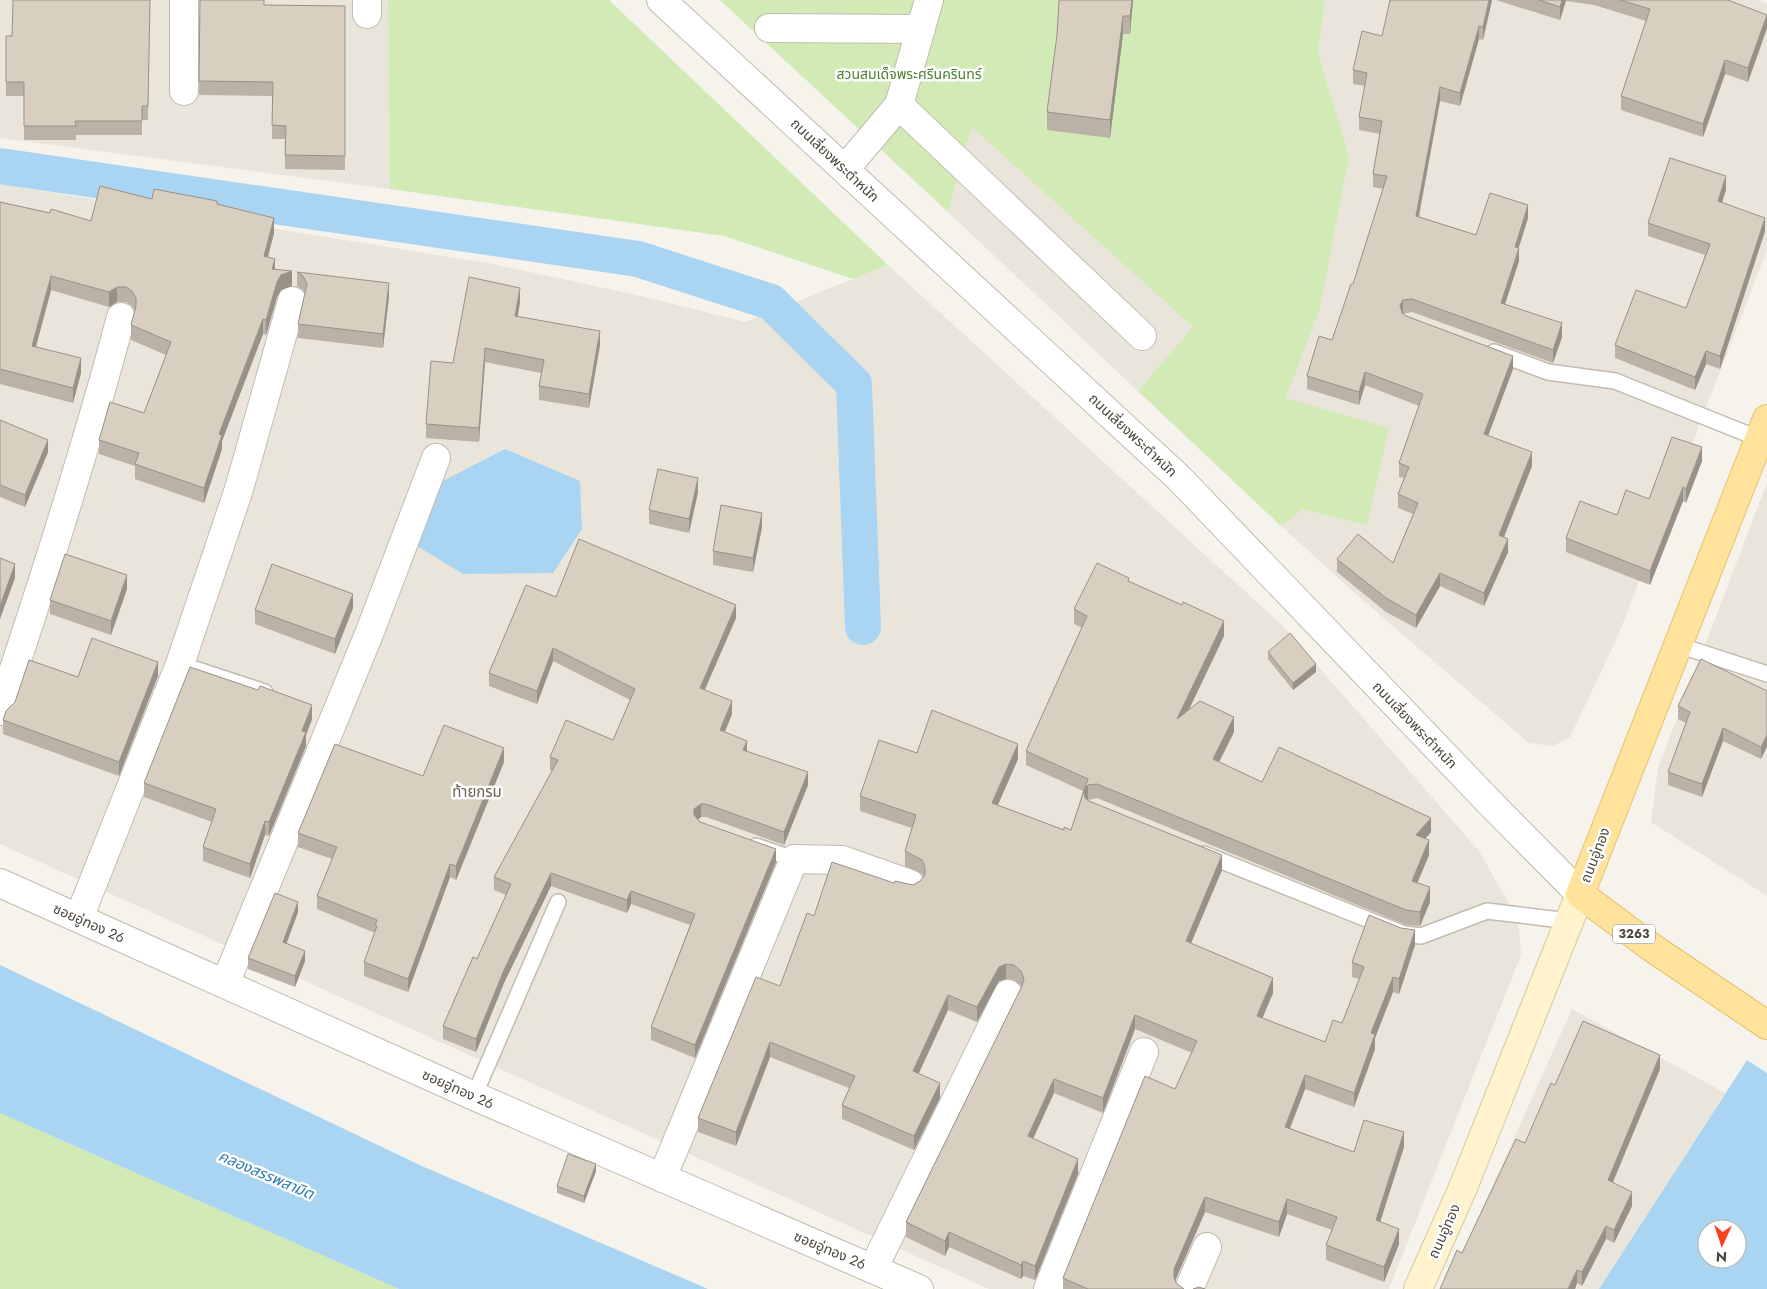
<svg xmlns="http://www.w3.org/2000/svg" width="1767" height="1289" viewBox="0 0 1767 1289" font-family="Jost,'Noto Sans Thai',sans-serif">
<rect width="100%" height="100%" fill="#f6f3ec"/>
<g fill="#eae5da">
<polygon points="0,0 388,0 390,189 0,138"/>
<polygon points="1006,0 1757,0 1767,3 1767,250 1618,636 1570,737 1553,746 1529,743 1366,603 1281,526 948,212"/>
<polygon points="0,184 493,264 641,296 746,322 888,265 1283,626 1479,851 1518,919 1521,955 1389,1289 989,1289 0,844"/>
<polygon points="1767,483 1767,896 1651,822 1658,768"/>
<polygon points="1572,1009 1725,1093 1599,1289 1446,1289"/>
</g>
<g fill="#d2eab5">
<polygon points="388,0 609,0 888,265 853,279 724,236 390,189"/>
<polygon points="720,0 1325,0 1318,53 1349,156 1320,308 1286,398 1389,428 1367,525 1302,509 1281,526 1138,391 1193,327 972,127 948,212"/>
<polygon points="0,1113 399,1289 0,1289"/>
</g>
<g fill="#a9d4f2" fill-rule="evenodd">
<polygon points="505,449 580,481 582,529 553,573 463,574 417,546 443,481"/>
<polygon points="0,965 424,1167 708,1289 399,1289 0,1113"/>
<path d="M1767,1034V1289H1599L1749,1057ZM1707,1229H1737V1259H1707Z"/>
</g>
<polygon fill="#f6f3ec" points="1767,1032 1767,1073 1745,1059"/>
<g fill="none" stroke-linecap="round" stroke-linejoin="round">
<polyline stroke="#a9d4f2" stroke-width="36" points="0,166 638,259 771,302 854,384 863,627"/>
<g stroke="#c2bbae" stroke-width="18">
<g id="service">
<polyline points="1494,352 1548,372 1615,381 1760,439"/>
<polyline points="1678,645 1767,674"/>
<polyline points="180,664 265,692"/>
<polyline points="756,846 794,859"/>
<polyline points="1204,854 1404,934 1421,936 1487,911 1569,921"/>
<polyline points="474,1096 558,902"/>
</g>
</g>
<g stroke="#c2bbae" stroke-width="30">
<g id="minor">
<polyline points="184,0 184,91"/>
<polyline points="367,0 367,14"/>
<polyline points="769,28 921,29"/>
<polyline points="899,105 1142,336"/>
<polyline points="845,169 899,105 929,0"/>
<path d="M0,711C44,580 86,450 121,317"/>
<polyline points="0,883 474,1096 919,1289"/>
<polyline points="79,918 180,664 239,489 292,301"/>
<polyline points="225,984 369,634 436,458"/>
<polyline points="662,1178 794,859 842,860 910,884"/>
<polyline points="873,1269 1008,994"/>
<polyline points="1048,1289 1144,1052"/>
<polyline points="1189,1289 1207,1247"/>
</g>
</g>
<g stroke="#c2bbae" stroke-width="30">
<polyline id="tertiary" points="661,0 1179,478 1492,805 1580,894"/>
</g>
<g stroke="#d6c79b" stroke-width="30">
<polyline id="secondary" points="1418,1289 1462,1190 1580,894"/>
</g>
<g stroke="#e6c16a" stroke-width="30">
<polyline id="primary" points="1767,419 1580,894 1651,947 1767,1025"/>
</g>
<use href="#service" stroke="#fff" stroke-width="15"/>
<use href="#minor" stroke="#fff" stroke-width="28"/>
<use href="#tertiary" stroke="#fff" stroke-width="28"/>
<use href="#secondary" stroke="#fff3cd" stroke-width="28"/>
<use href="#primary" stroke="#ffe39c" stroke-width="28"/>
</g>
<g fill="#bab2a6">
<polygon points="150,0 148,120 142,120 142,135 76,135 76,140 24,140 24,96 6,96 6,36 12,36"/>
<polygon points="200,0 265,5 345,6 345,170 285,169 285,139 272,139 272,96 199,95"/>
<polygon points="1059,0 1133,0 1130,34 1123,34 1110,138 1047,130 1047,112 1057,35"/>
<polygon points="1492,0 1483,40 1479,39 1460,106 1440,101 1419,217 1476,235 1528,218 1518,248 1519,261 1505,304 1562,337 1553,363 1412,312 1403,314 1406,316 1513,369 1488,436 1532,466 1504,537 1508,552 1484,606 1440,586 1416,628 1386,612 1337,572 1337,559 1393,563 1413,514 1398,508 1398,494 1404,478 1399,477 1399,463 1419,406 1365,385 1359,405 1307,389 1307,376 1332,340 1353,284 1383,189 1373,187 1373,174 1380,134 1359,130 1359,117 1365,86 1353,84 1353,70 1382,36"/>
<polygon points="1496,0 1728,0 1767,28 1748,82 1725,74 1703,137 1621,110 1621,96 1646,21 1594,5 1566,1 1560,20"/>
<polygon points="1726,190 1722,203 1765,231 1720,369 1706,364 1695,390 1615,358 1615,345 1686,308 1705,255 1648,236 1648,223"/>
<polygon points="152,199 217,204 274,233 268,257 275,269 292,286 281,290 277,297 266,335 263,334 222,441 222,449 204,503 135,479 135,466 99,454 99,440 144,413 166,355 131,340 131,325 135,311 132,306 126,302 117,302 109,307 51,290 36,347 81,373 73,403 0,384 0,202 50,213 91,221"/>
<polygon points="297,272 389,297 383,348 298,338 298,324 305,293 303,290 297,286"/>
<polygon points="520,302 518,316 600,345 589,408 539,400 539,386 541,373 485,362 479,442 426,438 426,424 453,363"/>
<polygon points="0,420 48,452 25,507 0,497"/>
<polygon points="1702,461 1686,503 1683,501 1650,585 1566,552 1566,538 1617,515 1649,499"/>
<polygon points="698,492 689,533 649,524 649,510"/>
<polygon points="762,527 753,572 713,565 713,551"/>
<polygon points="1129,581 1224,636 1189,710 1234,732 1219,762 1262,782 1431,832 1425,839 1429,855 1417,883 1430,902 1420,926 1406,925 1097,798 1088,800 1222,870 1191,943 1273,993 1262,1018 1325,1042 1342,1023 1359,979 1352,977 1352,962 1415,945 1399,994 1393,992 1375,1038 1375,1049 1354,1107 1305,1089 1290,1128 1354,1152 1404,1147 1380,1222 1399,1244 1384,1282 1326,1260 1326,1245 1332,1230 1287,1214 1279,1237 1205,1212 1175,1281 1176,1283 1184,1289 1063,1289 1063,1278 1175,1089 1192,1053 1135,1029 1103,1113 1054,1093 1033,1138 1078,1174 1035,1280 1023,1276 1021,1279 949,1247 945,1256 906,1237 906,1222 1022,987 1021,986 1014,980 1006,979 999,981 977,1022 948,1010 918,1074 940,1098 914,1150 842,1119 842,1105 849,1088 770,1057 736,1146 698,1132 698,1118 780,986 814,916 894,883 913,885 920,881 923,877 922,874 905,866 905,851 912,828 860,811 860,796 917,753 1018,759 998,805 1064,830 1071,830 1083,791 1026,765 1026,751 1082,628 1074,624 1074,609"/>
<polygon points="127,589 111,635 50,614 50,600"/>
<polygon points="556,597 736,618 704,690 732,714 725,732 747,751 808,785 784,845 706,817 701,817 698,820 700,822 776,862 695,1058 651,1040 651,1027 690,925 631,904 627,913 551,886 504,983 476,1052 443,1039 443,1026 477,959 506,895 494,890 494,877 552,771 550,770 550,757 613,740 630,700 553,661 537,704 489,686 489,673"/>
<polygon points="353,608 335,654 255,624 255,610"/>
<polygon points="1268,652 1316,672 1293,690 1268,659"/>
<polygon points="158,676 119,776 3,734 3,720"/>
<polygon points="1767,691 1761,759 1723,741 1702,797 1668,785 1668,772 1686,723 1678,719 1678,706"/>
<polygon points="312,719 306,735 306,746 269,836 265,835 250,878 203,861 203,847 212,822 144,797 144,783"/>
<polygon points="504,762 456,880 450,877 408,992 364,976 364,962 375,933 317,909 317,896 332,859 298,847 298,833 423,776"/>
<polygon points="298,912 286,944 305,961 295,987 248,969 248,958"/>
<polygon points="1660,1069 1612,1183 1632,1206 1614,1243 1606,1239 1582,1286 1577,1283 1575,1289 1440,1289 1462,1253 1525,1143 1555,1085"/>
<polygon points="596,1171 584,1203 557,1193 557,1186"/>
</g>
<g fill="#979187">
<polygon points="1132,0 1133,0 1130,34 1130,16"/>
<polygon points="1489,0 1492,0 1483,40 1483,27"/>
<polygon points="1562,0 1566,0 1560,20 1560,7"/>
<polygon points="1767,15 1767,28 1748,82 1748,68"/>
<polygon points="1123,16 1123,34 1110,138 1110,120"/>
<polygon points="1479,26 1479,39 1460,106 1460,93"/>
<polygon points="1725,60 1725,74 1703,137 1703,124"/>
<polygon points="1440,87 1440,101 1416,230 1416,216"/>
<polygon points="1726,176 1726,190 1718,214 1718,201"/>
<polygon points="1528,205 1528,218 1515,260 1515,247"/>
<polygon points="274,218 274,233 264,271 264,256"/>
<polygon points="1765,218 1765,231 1720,369 1720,356"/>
<polygon points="1519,248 1519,261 1501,316 1501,303"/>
<polygon points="275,259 275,274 272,269"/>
<polygon points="292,271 292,286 281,290 277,297 266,335 266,320 277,282 281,275"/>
<polygon points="51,276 51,290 32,361 32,346"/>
<polygon points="389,283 389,297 383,348 383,334"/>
<polygon points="117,287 117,302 109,307 109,292"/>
<polygon points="520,288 520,302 515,330 515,316"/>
<polygon points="1403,300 1403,314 1400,318 1400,305"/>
<polygon points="263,319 263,334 222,441 222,449 204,503 204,488 219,434"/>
<polygon points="1562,323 1562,337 1553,363 1553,350"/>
<polygon points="600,331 600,345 589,408 589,394"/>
<polygon points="485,348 485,362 479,442 479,428"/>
<polygon points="1706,351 1706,364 1695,390 1695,377"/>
<polygon points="1513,356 1513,369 1484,447 1484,434"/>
<polygon points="81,358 81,373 73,403 73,388"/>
<polygon points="1365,372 1365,385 1359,405 1359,392"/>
<polygon points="48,440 48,452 25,507 25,495"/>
<polygon points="1702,447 1702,461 1686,503 1686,489"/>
<polygon points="1532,452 1532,466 1499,549 1499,535"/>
<polygon points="698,478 698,492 689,533 689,519"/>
<polygon points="1683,487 1683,501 1650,585 1650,571"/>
<polygon points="762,513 762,527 753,572 753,558"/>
<polygon points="1508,539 1508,552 1484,606 1484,593"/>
<polygon points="15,564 15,578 0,619 0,606"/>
<polygon points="1440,573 1440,586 1416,628 1416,615"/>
<polygon points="127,575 127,589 111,635 111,621"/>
<polygon points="353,594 353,608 335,654 335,639"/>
<polygon points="736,605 736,618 700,701 700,688"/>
<polygon points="1224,621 1224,636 1177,734 1177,719"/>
<polygon points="553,648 553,661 537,704 537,691"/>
<polygon points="158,662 158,676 119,776 119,762"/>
<polygon points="1316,664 1316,672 1293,690 1293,683"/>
<polygon points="732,701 732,714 720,743 720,730"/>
<polygon points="312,705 312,719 306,735 306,746 269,836 269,822"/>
<polygon points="1234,717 1234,732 1213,774 1213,759"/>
<polygon points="1723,728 1723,741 1702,797 1702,784"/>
<polygon points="1767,735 1767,747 1761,759 1761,747"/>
<polygon points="747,741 747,754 743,750"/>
<polygon points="1018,744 1018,759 992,818 992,803"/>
<polygon points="504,748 504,762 456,880 456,866"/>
<polygon points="808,772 808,785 784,845 784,832"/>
<polygon points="1088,785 1088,799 1084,804 1084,789"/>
<polygon points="701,804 701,817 694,822 694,828 694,809"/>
<polygon points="1431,818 1431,832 1416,849 1416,835"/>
<polygon points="265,821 265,835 250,878 250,864"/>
<polygon points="1429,840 1429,855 1412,896 1412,881"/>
<polygon points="776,849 776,862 695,1058 695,1045"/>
<polygon points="1222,855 1222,870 1186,955 1186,941"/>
<polygon points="450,864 450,877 408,992 408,979"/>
<polygon points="551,873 551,886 504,983 476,1052 476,1039 504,970"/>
<polygon points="1430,887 1430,902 1420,926 1420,912"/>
<polygon points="631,891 631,904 627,913 627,900"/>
<polygon points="298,902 298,912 283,953 283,942"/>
<polygon points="1415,930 1415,945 1399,994 1399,979"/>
<polygon points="305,951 305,961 295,987 295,976"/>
<polygon points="1006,964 1006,979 999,981 977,1022 977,1007 999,967"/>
<polygon points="1393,977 1393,992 1375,1038 1375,1049 1354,1107 1354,1093 1371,1033"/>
<polygon points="1273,978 1273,993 1257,1031 1257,1016"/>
<polygon points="948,995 948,1010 913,1086 913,1071"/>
<polygon points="1135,1015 1135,1029 1103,1113 1103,1098"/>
<polygon points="770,1042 770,1057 736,1146 736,1132"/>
<polygon points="1660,1055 1660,1069 1608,1194 1608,1180"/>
<polygon points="1305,1075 1305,1089 1285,1141 1285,1127"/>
<polygon points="1054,1079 1054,1093 1028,1150 1028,1136"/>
<polygon points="940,1083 940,1098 914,1150 914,1136"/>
<polygon points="1404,1132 1404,1147 1376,1235 1376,1220"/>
<polygon points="1078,1159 1078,1174 1035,1280 1035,1266"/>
<polygon points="596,1164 596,1171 584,1203 584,1196"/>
<polygon points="1632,1192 1632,1206 1614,1243 1614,1230"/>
<polygon points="1205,1197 1205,1212 1174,1283 1174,1269"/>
<polygon points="1287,1199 1287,1214 1279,1237 1279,1222"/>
<polygon points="1606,1226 1606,1239 1582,1286 1582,1272"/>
<polygon points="1399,1229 1399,1244 1384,1282 1384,1267"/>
<polygon points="949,1232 949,1247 945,1256 945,1241"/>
<polygon points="1023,1261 1023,1276 1021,1279 1021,1265"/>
<polygon points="1577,1270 1577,1283 1575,1289 1568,1289"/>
</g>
<g fill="#d8cfc1" stroke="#979187">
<polygon points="13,0 150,0 148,106 142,106 142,121 75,121 76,126 24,126 24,82 6,82 6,36 12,36"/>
<polygon points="200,0 264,0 264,5 345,6 345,156 285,155 286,126 272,125 273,82 199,81"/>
<polygon points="1059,0 1132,0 1130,16 1123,16 1110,120 1047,112 1057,35"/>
<polygon points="1390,0 1489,0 1483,27 1479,26 1460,93 1440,87 1416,216 1476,235 1490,193 1528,205 1515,247 1519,248 1501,303 1562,323 1553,350 1412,299 1403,300 1400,305 1402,313 1406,316 1513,356 1484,434 1532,452 1499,535 1508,539 1484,593 1440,573 1416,615 1386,598 1337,559 1358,534 1393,563 1418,503 1398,494 1409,467 1399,463 1423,394 1365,372 1359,392 1307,376 1319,336 1332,340 1351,284 1353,284 1387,176 1373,174 1382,121 1359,117 1367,73 1353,70 1362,31 1382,36"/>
<polygon points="1539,0 1562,0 1560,7"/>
<polygon points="1620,0 1728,0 1767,15 1748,68 1725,60 1703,124 1621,96 1650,9"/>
<polygon points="1670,158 1726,176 1718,201 1765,218 1720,356 1706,351 1695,377 1615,345 1636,290 1686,308 1710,244 1648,223"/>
<polygon points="100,186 152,199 154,189 217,201 217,204 274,218 264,256 275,259 272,269 292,271 281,275 277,282 266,320 263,319 219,434 222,435 204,488 135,464 139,453 99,440 110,402 144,413 171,342 131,325 136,306 136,298 132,291 126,287 117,287 109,292 51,276 32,346 81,358 73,388 0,369 0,202 50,213 51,209 91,221"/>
<polygon points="297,272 389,283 383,334 298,324 307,284 303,276"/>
<polygon points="469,277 520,288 515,316 600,331 589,394 539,386 544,360 485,348 479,428 426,424 431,361 453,363"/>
<polygon points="0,420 48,440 25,495 0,485"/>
<polygon points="1672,437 1702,447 1686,489 1683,487 1650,571 1566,538 1580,501 1617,515 1626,490 1649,499"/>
<polygon points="658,469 698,478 689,519 649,510"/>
<polygon points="721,505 762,513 753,558 713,551"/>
<polygon points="579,539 736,605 700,688 732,701 720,730 747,741 743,750 808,772 784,832 706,804 701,804 694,809 694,815 700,822 776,849 695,1045 651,1027 695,914 631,891 627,900 551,873 504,970 476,1039 443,1026 473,957 477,959 511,884 494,877 558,760 550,757 566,720 613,740 635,689 553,648 537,691 489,673 526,585 556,597"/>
<polygon points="65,554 127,575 111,621 50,600"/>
<polygon points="0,558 15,564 0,606"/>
<polygon points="1097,563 1129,578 1128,581 1182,605 1183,602 1224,621 1177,719 1200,701 1234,717 1213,759 1262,782 1279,747 1431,818 1416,835 1429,840 1412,881 1430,887 1420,912 1406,910 1097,784 1088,785 1084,789 1085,798 1089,801 1222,855 1186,941 1273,978 1257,1016 1325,1042 1333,1020 1342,1023 1364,967 1352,962 1369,915 1401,928 1415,930 1399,979 1393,977 1371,1033 1375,1034 1354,1093 1305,1075 1285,1127 1354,1152 1364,1120 1404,1132 1376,1220 1399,1229 1384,1267 1326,1245 1337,1217 1287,1199 1279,1222 1205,1197 1174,1269 1174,1277 1176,1283 1184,1289 1088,1289 1063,1278 1145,1076 1175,1089 1197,1041 1135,1015 1103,1098 1054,1079 1028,1136 1078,1159 1035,1266 1023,1261 1021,1265 949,1232 945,1241 906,1222 1022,986 1024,979 1021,971 1014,965 1006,964 999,967 977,1007 948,995 913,1071 940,1083 914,1136 842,1105 855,1076 770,1042 736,1132 698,1118 756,977 780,986 807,913 814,916 832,862 894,883 895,881 913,885 920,881 925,875 925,867 922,860 905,851 916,815 860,796 879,740 917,753 932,710 1018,744 992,803 1064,830 1064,827 1071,830 1088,779 1026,751 1087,616 1074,609"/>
<polygon points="272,564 353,594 335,639 255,610"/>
<polygon points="1290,633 1316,664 1293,683 1268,652"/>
<polygon points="92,638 158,662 119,762 3,720 6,711 15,702 29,660 78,677"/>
<polygon points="1701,659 1767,691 1767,735 1761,747 1723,728 1702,784 1668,772 1690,712 1678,706"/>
<polygon points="190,667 258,690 260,686 263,687 312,705 302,731 306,732 269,822 265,821 250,864 203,847 216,809 144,783"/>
<polygon points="444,725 504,748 456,866 450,864 408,979 364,962 377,926 375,925 377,920 317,896 337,847 298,833 335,744 423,776"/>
<polygon points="275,893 298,902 283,942 305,951 295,976 248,958"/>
<polygon points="1583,1021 1660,1055 1608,1180 1632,1192 1614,1230 1606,1226 1582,1272 1577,1270 1568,1289 1440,1289 1457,1250 1462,1253 1516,1139 1525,1143 1551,1083 1555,1085"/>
<polygon points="568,1154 596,1164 584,1196 557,1186"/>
<polygon points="1199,1287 1205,1289 1193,1289"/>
</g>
<g text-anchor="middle" stroke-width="5" stroke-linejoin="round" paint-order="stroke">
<rect fill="#fff" stroke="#817c74" stroke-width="1" x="1613" y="924.5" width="42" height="19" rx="4"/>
<g font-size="12" font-weight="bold" fill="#4b4439">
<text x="1634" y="938">3263</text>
</g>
<g font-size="14" fill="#4a7f2a" stroke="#fff">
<text x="909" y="79">สวนสมเด็จพระศรีนครินทร์</text>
</g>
<g font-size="14" fill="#4b4439" stroke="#fff">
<text transform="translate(835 160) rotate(43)" y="5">ถนนเลี่ยงพระตำหนัก</text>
<text transform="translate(1133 435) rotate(43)" y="5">ถนนเลี่ยงพระตำหนัก</text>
<text transform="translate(1415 725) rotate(46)" y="5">ถนนเลี่ยงพระตำหนัก</text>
<text transform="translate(1595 855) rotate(-69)" y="5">ถนนอู่ทอง</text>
<text transform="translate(89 923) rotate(24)" y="5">ซอยอู่ทอง 26</text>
<text transform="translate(458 1089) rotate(24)" y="5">ซอยอู่ทอง 26</text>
<text transform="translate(1444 1231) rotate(-66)" y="5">ถนนอู่ทอง</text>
<text transform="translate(830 1250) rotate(23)" y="5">ซอยอู่ทอง 26</text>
</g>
<g font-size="15" fill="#6e6250" stroke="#fff">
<text x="477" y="797">ท้ายกรม</text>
</g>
<g font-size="15" font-style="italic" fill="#2e7ab2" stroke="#fff">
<text transform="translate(266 1175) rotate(23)" y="5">คลองสรรพสามิต</text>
</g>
</g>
<g transform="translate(1722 1244) rotate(183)"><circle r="24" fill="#ffffff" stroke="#b7b4b0"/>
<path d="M0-4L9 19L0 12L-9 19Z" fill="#fc3f1d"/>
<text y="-8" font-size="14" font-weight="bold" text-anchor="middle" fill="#4b4439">N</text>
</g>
</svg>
